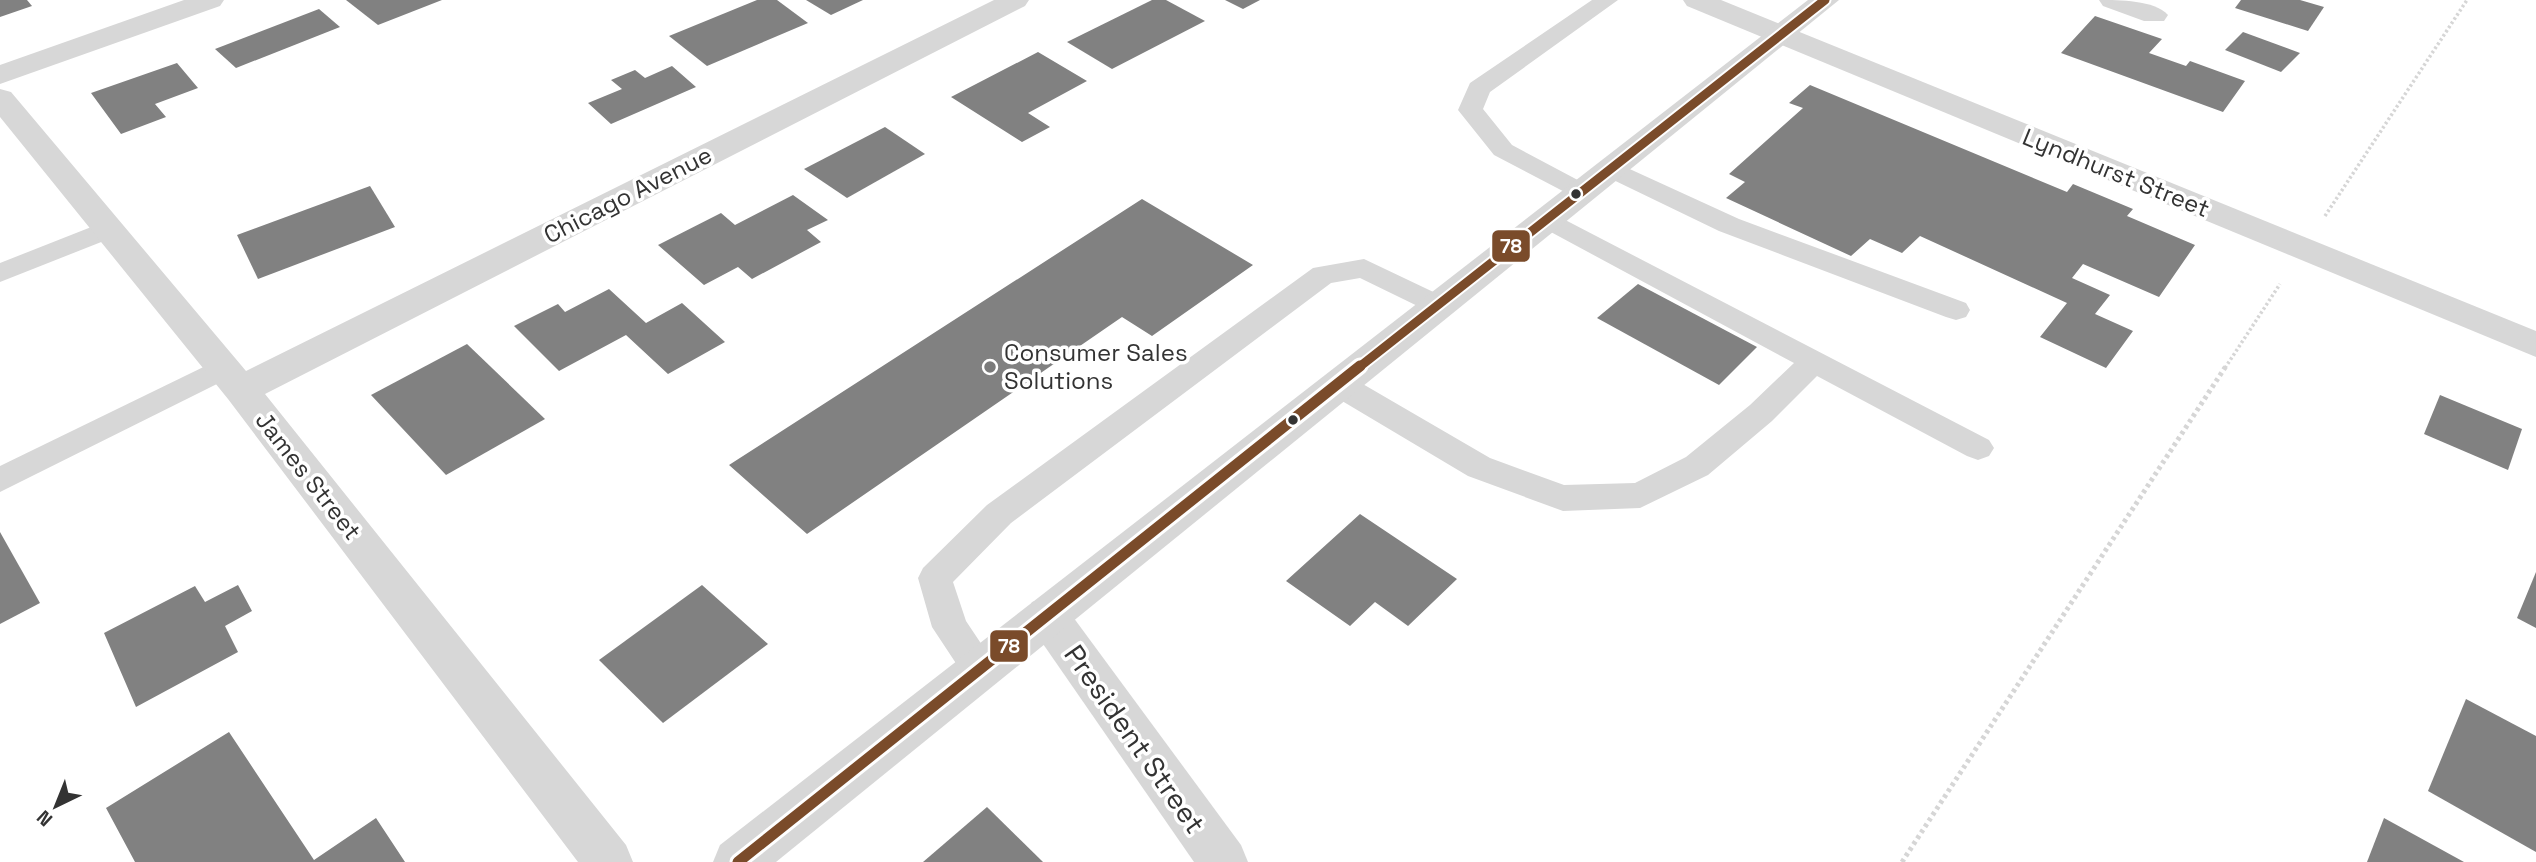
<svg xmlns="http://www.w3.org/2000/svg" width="2536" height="862" viewBox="0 0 2536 862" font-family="'Space Grotesk',sans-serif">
<rect width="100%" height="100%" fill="#fff"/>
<g fill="#818181">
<polygon points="0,0 27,0 32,6 0,17"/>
<polygon points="346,0 442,0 378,25"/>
<polygon points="757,0 777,0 808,23 707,66 669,36"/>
<polygon points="806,0 863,0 831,15"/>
<polygon points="1152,0 1166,0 1205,21 1112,69 1067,42"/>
<polygon points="1225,0 1260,0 1243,9"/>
<polygon points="2241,0 2300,0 2324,7 2308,31 2235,8"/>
<polygon points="319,9 340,27 236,68 215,49"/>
<polygon points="2095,16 2162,39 2149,53 2186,66 2190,61 2245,81 2223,112 2061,53"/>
<polygon points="2243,32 2300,53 2281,72 2225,50"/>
<polygon points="1038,52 1087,81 1028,113 1050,127 1022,142 951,97"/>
<polygon points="177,63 198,88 155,104 166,117 121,134 91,93"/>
<polygon points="672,66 696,87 611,124 588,103 622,89 611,80 635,70 645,78"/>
<polygon points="1810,85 2067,192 2073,184 2133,209 2127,216 2195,245 2159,297 2083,264 2072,278 2110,295 2095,314 2133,331 2106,368 2040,337 2067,303 1920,236 1902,253 1870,239 1851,256 1726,198 1745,182 1729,174 1803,108 1789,103"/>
<polygon points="885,127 925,154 847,198 804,169"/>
<polygon points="370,186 395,227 258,279 237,235"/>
<polygon points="793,195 828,220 807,230 821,242 752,279 738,267 704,285 658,245 721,213 735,225"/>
<polygon points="1142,199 1253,265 1152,336 1122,317 807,534 729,465"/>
<polygon points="1638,284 1757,347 1719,385 1597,318"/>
<polygon points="609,289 646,323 682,303 725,342 668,374 626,335 559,371 514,326 558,304 565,312"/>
<polygon points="467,344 545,419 446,475 371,395"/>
<polygon points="2440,395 2522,429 2508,470 2424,434"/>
<polygon points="1360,514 1457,579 1408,626 1375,602 1350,626 1286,581"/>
<polygon points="0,532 40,603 0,624"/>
<polygon points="2536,572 2536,628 2517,618"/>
<polygon points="238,585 252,611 225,626 238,652 136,707 104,633 195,586 205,602"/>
<polygon points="702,585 768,644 663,723 599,660"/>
<polygon points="2466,699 2536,736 2536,852 2428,791"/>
<polygon points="229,732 314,860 376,818 405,862 135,862 106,808"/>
<polygon points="987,807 1043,862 923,862"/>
<polygon points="2384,818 2464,862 2367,862"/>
</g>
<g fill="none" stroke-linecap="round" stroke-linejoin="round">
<g stroke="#d6d6d6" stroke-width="3.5" stroke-dasharray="2.5 2.5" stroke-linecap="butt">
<polyline points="2325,216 2467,0"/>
<polyline points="2225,368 2280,284"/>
</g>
<polyline stroke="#d6d6d6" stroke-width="5" stroke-dasharray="3.5 3.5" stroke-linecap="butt" points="1902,862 2226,366"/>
<g fill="#d7d7d7" fill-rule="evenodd">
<polygon points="1592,0 1618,0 1490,92 1483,109 1512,145 1589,186 1593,192 1589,198 1580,200 1494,155 1458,110 1470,83"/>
<polygon points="1610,160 1739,219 1966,303 1970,310 1966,317 1956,320 1946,317 1719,231 1601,174 1597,168 1601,162"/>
<polygon points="1546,210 1989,440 1994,448 1989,456 1978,460 1967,456 1817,376 1772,421 1708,475 1640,508 1563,511 1468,476 1327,392 1323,384 1327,376 1338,373 1349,376 1490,458 1564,485 1635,483 1686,457 1750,405 1794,363 1536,224 1533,218 1536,212"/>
<polygon points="109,220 119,223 123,229 119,235 0,282 0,263"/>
<polygon points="1364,259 1446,298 1450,305 1446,312 1436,315 1360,278 1331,283 1011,523 953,582 966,621 998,669 993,680 980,684 967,680 932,627 918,578 923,568 987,505 1313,268"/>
<polygon points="224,357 235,361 239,368 235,375 0,492 0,466"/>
</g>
<g fill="#d7d7d7" fill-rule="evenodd">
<polygon points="184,0 224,0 220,6 0,84 0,65"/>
<polygon points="994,0 1029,0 1025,6 265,394 626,845 633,862 578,862 228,399 0,117 0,89 11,92 246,371"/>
<polygon points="1683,0 1721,0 2536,331 2536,357 1687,6"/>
<path d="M2099,0C2120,0 2154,0 2168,15L2164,21H2144L2103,6Z"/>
<polygon points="1047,597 1062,602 1241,845 1248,862 1194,862 1032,628 1025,615 1032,602"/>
</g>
<polygon fill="#d7d7d7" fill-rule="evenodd" points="1808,0 1839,0 776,862 713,862 720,845"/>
<g stroke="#fff" stroke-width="13">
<polyline id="bus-1-far1" points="1358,368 1825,0"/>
</g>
<g stroke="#fff" stroke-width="17">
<polyline id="bus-1" points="738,862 1360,366"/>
</g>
<use href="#bus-1-far1" stroke="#7a4b2a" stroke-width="9"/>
<use href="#bus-1" stroke="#7a4b2a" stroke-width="11"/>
</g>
<g fill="#333" stroke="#fff" stroke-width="2.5">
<circle cx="1576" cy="194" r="6"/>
<circle cx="1293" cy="420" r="6"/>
</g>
<circle fill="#7a7a7a" stroke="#fff" stroke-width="2.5" cx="990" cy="367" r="7"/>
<g text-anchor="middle" stroke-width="7" stroke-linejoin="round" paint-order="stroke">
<g font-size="24" fill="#333" stroke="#fff">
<text transform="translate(2116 173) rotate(22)" y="8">Lyndhurst Street</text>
<text transform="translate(628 195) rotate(-27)" y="8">Chicago Avenue</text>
<text transform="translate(308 476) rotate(52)" y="8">James Street</text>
</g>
<g font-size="24" fill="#333" stroke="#fff" text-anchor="start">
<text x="1004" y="361">Consumer Sales<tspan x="1004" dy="28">Solutions</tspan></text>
</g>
<g font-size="28" fill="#333" stroke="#fff">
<text transform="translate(1135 739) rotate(55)" y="10">President Street</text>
</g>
</g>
<g stroke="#fff" stroke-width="2.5">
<rect x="1491" y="229" width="40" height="34" rx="7" fill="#7a4b2a"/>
<rect x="989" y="629" width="40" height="34" rx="7" fill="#7a4b2a"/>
</g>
<g font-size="19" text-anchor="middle" font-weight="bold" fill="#fff">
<text x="1511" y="253">78</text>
<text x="1009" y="653">78</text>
</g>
<g transform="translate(56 806) rotate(223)" stroke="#ffffff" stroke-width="5" paint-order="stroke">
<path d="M0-5L12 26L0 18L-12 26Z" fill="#333333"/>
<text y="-10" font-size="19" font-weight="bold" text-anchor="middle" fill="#333333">N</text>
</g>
</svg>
